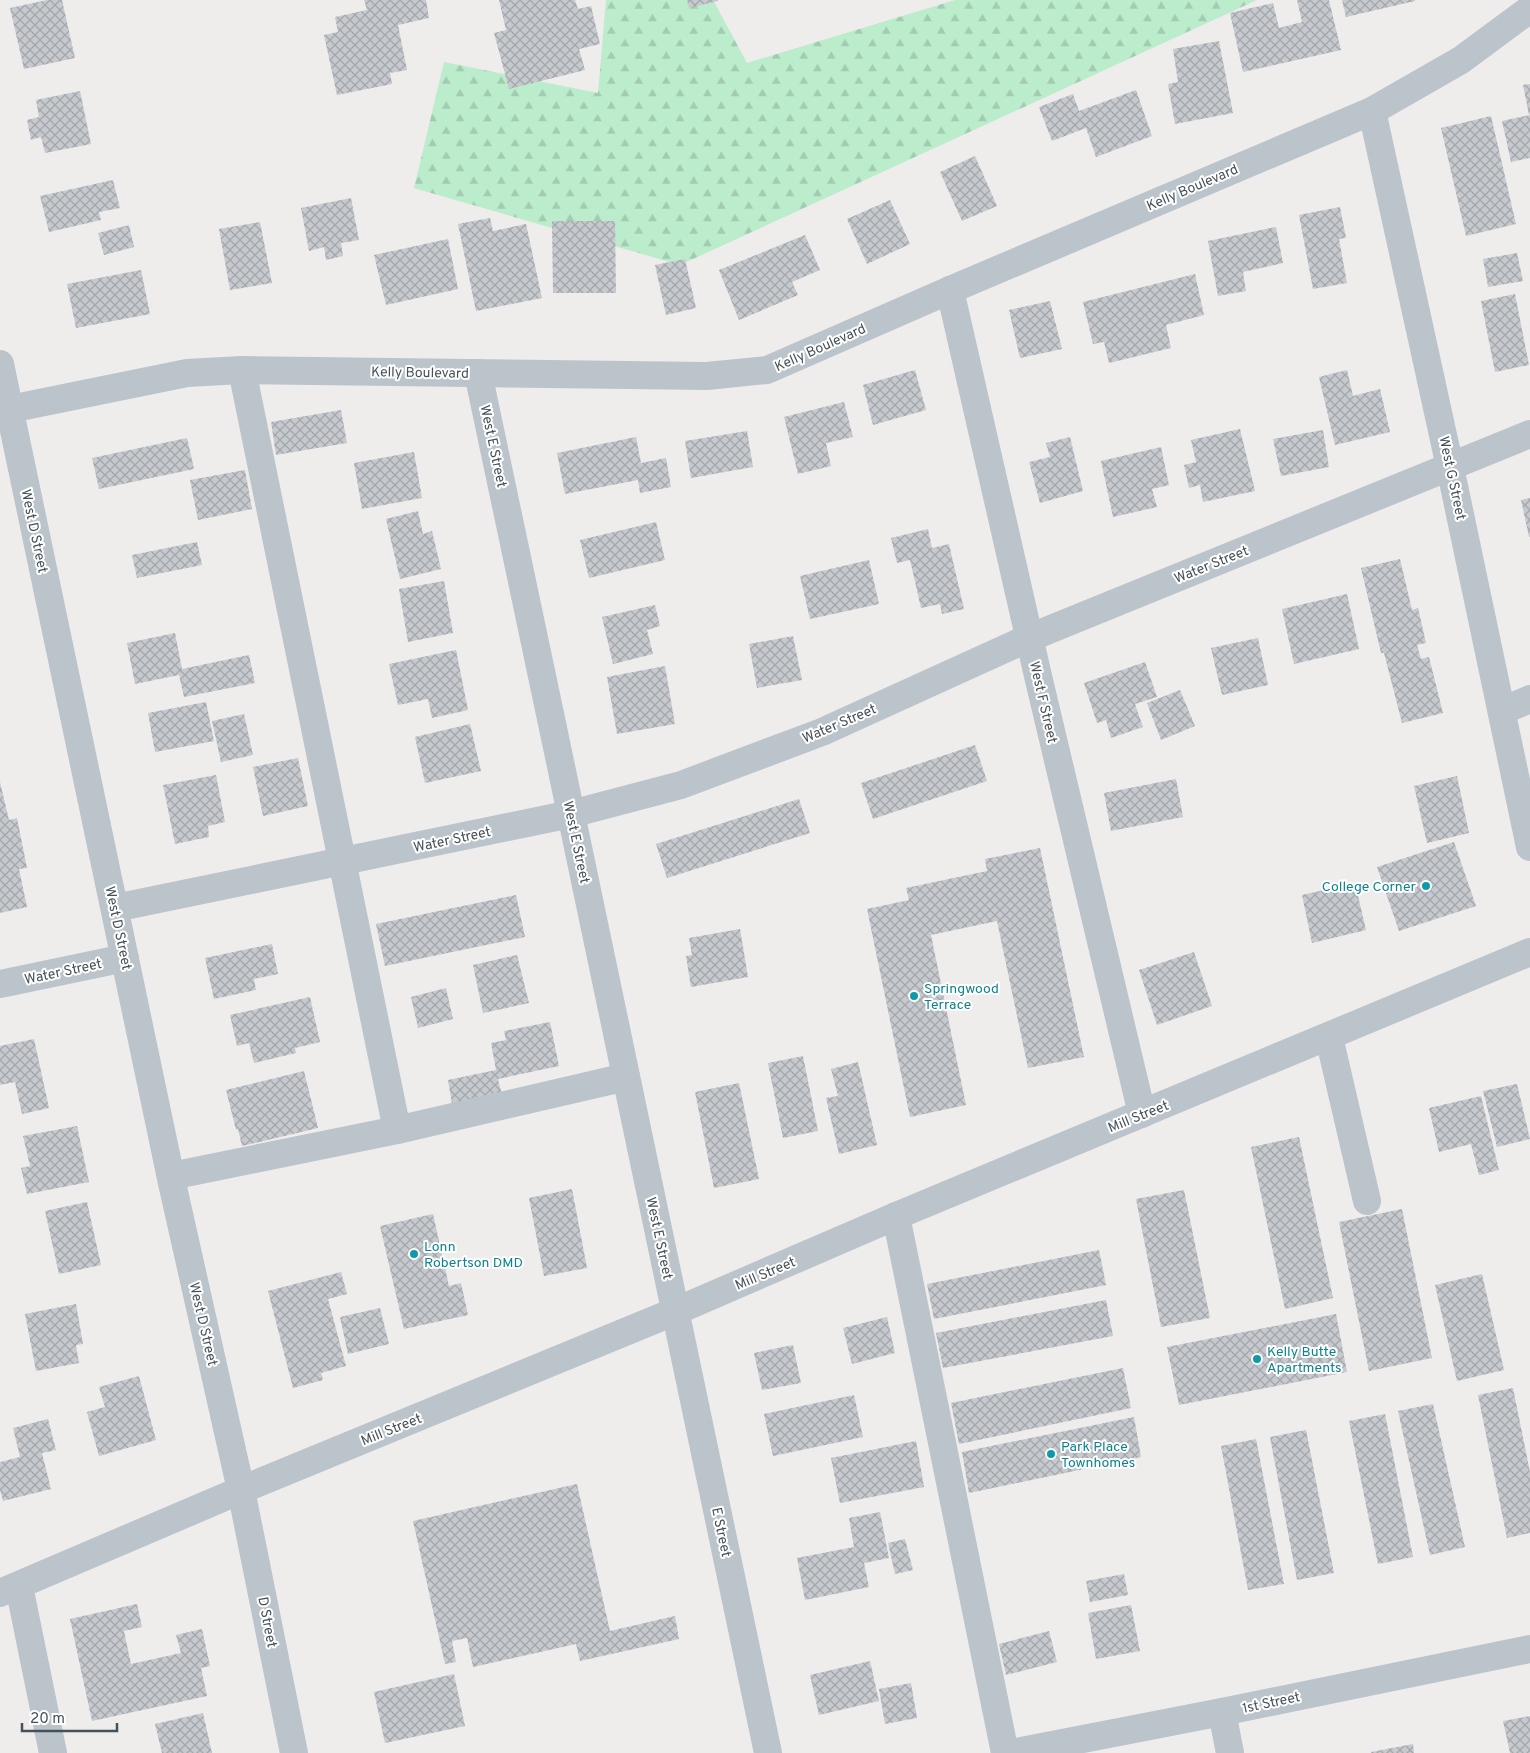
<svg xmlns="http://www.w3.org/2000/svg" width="1530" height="1753" viewBox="0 0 1530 1753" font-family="Overpass,sans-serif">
<defs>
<pattern id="forest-firs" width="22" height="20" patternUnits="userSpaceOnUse" patternTransform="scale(1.25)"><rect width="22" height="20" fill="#bbeccb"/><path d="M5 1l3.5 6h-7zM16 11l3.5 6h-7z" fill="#a2ccb1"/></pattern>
<pattern id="building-cross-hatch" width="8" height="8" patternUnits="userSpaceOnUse" patternTransform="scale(1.25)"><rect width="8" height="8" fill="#c6cacf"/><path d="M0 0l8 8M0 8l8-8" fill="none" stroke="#a3a6ab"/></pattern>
</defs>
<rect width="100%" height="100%" fill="#efecec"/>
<polygon fill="url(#forest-firs)" points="606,0 713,0 747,63 955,0 1257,0 680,265 414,188 444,62 598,93"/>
<g fill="url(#building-cross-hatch)">
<polygon points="47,0 62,0 75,58 24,69 10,8"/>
<polygon points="364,0 426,0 429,18 398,25 407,70 390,73 392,84 337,95 324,35 338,32 335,17 367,10"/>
<polygon points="499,0 575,0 578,9 591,6 600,44 579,49 585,70 509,89 494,33 506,30"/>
<polygon points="687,0 718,0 718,1 689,8"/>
<polygon points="1297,0 1329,0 1341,50 1243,72 1230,13 1273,3 1279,28 1302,22"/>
<polygon points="1342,0 1415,0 1415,1 1346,17"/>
<polygon points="1219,41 1233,113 1175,124 1168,84 1178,82 1173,49"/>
<polygon points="1530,84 1530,114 1529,115 1523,85"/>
<polygon points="1136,90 1152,136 1096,157 1086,128 1052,141 1039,107 1073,94 1079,111"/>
<polygon points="80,91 91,144 45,153 41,137 31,140 27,120 39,117 36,100"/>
<polygon points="1530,115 1530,158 1511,162 1502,121"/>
<polygon points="1491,116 1516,224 1466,236 1441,128"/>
<polygon points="975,156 997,206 962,221 940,172"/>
<polygon points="113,180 120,208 99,212 101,220 49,232 40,196"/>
<polygon points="351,198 359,240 341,243 343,256 326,260 324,247 309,251 301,208"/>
<polygon points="890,200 910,244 867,264 847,219"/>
<polygon points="1340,207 1346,238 1339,239 1347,283 1313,289 1299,215"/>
<polygon points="490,218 493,231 526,224 542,298 476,311 458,224"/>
<polygon points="552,221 615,221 616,293 553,293"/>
<polygon points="260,222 272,283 230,290 219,229"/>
<polygon points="129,225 134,247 104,255 98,233"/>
<polygon points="1276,227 1283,263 1243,272 1246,291 1218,296 1208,241"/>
<polygon points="805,235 820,270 792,282 798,295 739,320 719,270"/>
<polygon points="448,239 458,289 386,305 374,255"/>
<polygon points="1517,253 1523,281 1488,287 1483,259"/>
<polygon points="685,259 696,308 666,315 655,265"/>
<polygon points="141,270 150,314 76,328 67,284"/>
<polygon points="1195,274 1204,315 1166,325 1171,348 1109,363 1104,342 1093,344 1083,302"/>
<polygon points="1515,294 1529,365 1495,372 1481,301"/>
<polygon points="1050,301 1062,349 1020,358 1009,310"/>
<polygon points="915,370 926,410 873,425 863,385"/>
<polygon points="1347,370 1353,396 1380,389 1390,432 1335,445 1319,377"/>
<polygon points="844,402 853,437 826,443 831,466 798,474 784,417"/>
<polygon points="341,410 347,443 276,455 271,422"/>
<polygon points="1240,429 1255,491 1203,502 1200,485 1189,488 1184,465 1196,462 1191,440"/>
<polygon points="1323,430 1329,467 1281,476 1273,439"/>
<polygon points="747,431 753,467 691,478 685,441"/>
<polygon points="636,437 641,463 666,458 671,487 640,493 638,480 565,494 557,453"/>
<polygon points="1070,437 1083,491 1040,503 1029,462 1050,457 1046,443"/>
<polygon points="187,438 194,469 99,489 92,458"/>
<polygon points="1161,447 1169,485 1152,489 1157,507 1113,517 1101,461"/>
<polygon points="414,452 422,498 362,509 354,463"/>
<polygon points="245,470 252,509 198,520 190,480"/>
<polygon points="1530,498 1530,537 1529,537 1521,500"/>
<polygon points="418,511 423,534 432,531 441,569 400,579 386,519"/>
<polygon points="656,522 665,560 589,578 580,540"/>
<polygon points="928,529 932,548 949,544 964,609 942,614 940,604 921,608 910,560 897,563 891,538"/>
<polygon points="197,542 202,565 137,578 132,555"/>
<polygon points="1400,559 1412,610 1418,608 1426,643 1417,645 1421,659 1429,657 1443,713 1402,723 1384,653 1381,653 1361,568"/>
<polygon points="869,560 879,604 810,619 800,576"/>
<polygon points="444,581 453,633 408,642 399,589"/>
<polygon points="1347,594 1359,649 1294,664 1282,609"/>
<polygon points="655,605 660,626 647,630 653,654 613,664 602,617"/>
<polygon points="175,633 182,669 249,655 255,683 184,697 179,675 135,684 127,643"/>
<polygon points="793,636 802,680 757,688 749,644"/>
<polygon points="1258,638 1268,685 1222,695 1211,648"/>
<polygon points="456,650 468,710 432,718 428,699 398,705 389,664"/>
<polygon points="1145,662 1157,697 1135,704 1143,727 1111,738 1106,720 1097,723 1084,683"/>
<polygon points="665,666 675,724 617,734 607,677"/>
<polygon points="1180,690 1195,726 1161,740 1147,703"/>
<polygon points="206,702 214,741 155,752 148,713"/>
<polygon points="244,714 253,755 221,762 212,721"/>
<polygon points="470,724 481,771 425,783 415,737"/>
<polygon points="975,745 987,781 873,819 861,783"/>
<polygon points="298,758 308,806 263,816 253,767"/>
<polygon points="216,775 225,822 208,826 209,837 175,844 163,785"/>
<polygon points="1457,776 1469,833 1427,843 1414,786"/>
<polygon points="1176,779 1183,817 1111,831 1104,793"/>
<polygon points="0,782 9,820 17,818 27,868 19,869 27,907 0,913"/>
<polygon points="799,799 810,833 667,878 656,844"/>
<polygon points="1454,842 1476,906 1399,931 1377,867"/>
<polygon points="1040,848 1084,1057 1028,1068 997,921 931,935 966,1105 910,1117 867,909 909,900 906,888 987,871 985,859"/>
<polygon points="1355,883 1366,930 1312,943 1302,895"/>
<polygon points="516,895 525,937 385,966 376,924"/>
<polygon points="740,929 748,977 691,987 686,956 692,955 689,938"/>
<polygon points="272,944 278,974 254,979 256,990 214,999 205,958"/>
<polygon points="1194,952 1212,1006 1157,1025 1139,970"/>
<polygon points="517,955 529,1003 483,1013 473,965"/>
<polygon points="446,988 453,1019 418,1028 411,997"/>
<polygon points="310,997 320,1042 295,1048 296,1053 254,1063 249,1043 237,1046 230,1015"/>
<polygon points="550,1022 559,1066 498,1079 502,1095 452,1104 448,1080 496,1070 491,1043 506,1040 504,1031"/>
<polygon points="34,1039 49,1108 22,1114 15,1082 0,1085 0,1046"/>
<polygon points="803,1056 818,1131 783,1138 768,1063"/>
<polygon points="858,1062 877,1145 839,1154 826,1098 838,1096 831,1069"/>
<polygon points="304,1071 318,1128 242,1146 238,1129 236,1130 226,1090"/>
<polygon points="739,1083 759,1179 714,1188 695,1092"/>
<polygon points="1517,1084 1530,1139 1497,1147 1483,1091"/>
<polygon points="1481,1096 1499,1170 1479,1175 1471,1144 1439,1152 1429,1108"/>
<polygon points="77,1126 89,1182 27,1194 21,1168 30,1166 23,1136"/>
<polygon points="1299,1137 1333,1298 1285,1309 1251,1147"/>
<polygon points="572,1189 587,1268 544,1276 529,1198"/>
<polygon points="1184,1190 1210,1318 1161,1327 1136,1199"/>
<polygon points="87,1202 101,1265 59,1274 45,1211"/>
<polygon points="1402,1209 1432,1358 1369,1371 1339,1222"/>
<polygon points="433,1214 449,1286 461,1283 468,1315 404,1329 380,1226"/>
<polygon points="1099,1250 1106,1285 934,1319 927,1284"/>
<polygon points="341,1272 347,1294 328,1299 346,1366 321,1373 323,1380 293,1388 268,1291"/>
<polygon points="1482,1274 1504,1370 1457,1381 1435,1285"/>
<polygon points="1106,1300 1113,1336 943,1368 936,1333"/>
<polygon points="76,1304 83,1344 76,1345 79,1363 36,1371 25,1314"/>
<polygon points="380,1308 389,1344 348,1354 340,1317"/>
<polygon points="1336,1314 1347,1372 1179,1405 1167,1347"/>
<polygon points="887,1317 895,1353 852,1364 843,1328"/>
<polygon points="793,1345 801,1383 762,1390 754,1353"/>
<polygon points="1123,1368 1131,1408 959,1444 951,1403"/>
<polygon points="139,1376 156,1440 99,1456 87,1412 105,1407 99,1387"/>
<polygon points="1513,1388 1530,1472 1530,1533 1507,1538 1478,1395"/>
<polygon points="854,1395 863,1437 773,1456 764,1414"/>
<polygon points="1433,1404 1465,1547 1430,1555 1398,1411"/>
<polygon points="1385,1414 1413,1557 1378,1564 1349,1421"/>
<polygon points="1134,1417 1141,1457 969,1493 962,1452"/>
<polygon points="48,1419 56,1450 42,1453 51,1489 3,1501 0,1490 0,1462 20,1457 13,1428"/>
<polygon points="1306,1430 1334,1573 1297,1580 1270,1437"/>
<polygon points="1256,1439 1284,1584 1248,1590 1221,1446"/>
<polygon points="916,1441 924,1487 840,1503 831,1458"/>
<polygon points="577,1484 610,1631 675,1616 679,1639 580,1661 576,1644 473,1667 467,1638 452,1641 456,1662 445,1664 413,1521"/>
<polygon points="880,1512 889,1558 864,1563 869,1587 805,1600 797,1558 854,1547 849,1518"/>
<polygon points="905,1539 913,1570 895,1574 888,1543"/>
<polygon points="1124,1574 1128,1595 1090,1602 1086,1581"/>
<polygon points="137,1604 142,1627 124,1631 131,1664 181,1653 176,1635 202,1629 210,1666 201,1668 207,1696 92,1721 70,1619"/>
<polygon points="1131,1605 1140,1651 1096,1659 1088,1613"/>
<polygon points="1049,1631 1057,1662 1006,1675 999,1644"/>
<polygon points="870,1661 879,1701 819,1715 810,1675"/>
<polygon points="454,1674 465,1726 385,1743 374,1692"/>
<polygon points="911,1683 917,1718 885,1724 879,1689"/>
<polygon points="203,1713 212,1753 162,1753 155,1724"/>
<polygon points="1530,1716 1530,1753 1510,1753 1503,1721"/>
<polygon points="1413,1744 1414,1753 1371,1753 1371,1752"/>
</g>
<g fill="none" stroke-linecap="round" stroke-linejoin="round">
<g stroke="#bbc4cb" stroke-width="28">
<polyline points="1372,111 1450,467 1530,847"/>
<polyline points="950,290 1038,676 1142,1114"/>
<polyline points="0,364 172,1183 241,1490 294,1753"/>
<polyline points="242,370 397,1130"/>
<path d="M478,373C575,833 673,1293 768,1753"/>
<polyline points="10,409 187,373 242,370 707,376 767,370 950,290 1372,111 1461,60 1530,9"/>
<polyline points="1502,711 1530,699"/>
<polyline points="115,908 571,814 681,785 822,732 1029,638 1530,434"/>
<polyline points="0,984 125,958"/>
<polyline points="1329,1037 1367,1201"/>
<polyline points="171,1176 397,1130 626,1077"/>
<polyline points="896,1216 1005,1753"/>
<polyline points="19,1586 53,1753"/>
<polyline points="0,1593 241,1490 676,1311 896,1216 1530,952"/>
<polyline points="1222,1712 1230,1753"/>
<polyline points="1011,1753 1222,1712 1530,1649"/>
</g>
</g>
<g fill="#0f9aa8" stroke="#fff" stroke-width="2">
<circle cx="1426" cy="886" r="5"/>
<circle cx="914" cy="996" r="5"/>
<circle cx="414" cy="1254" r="5"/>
<circle cx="1257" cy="1359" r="5"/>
<circle cx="1051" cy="1454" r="5"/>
</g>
<g text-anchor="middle" stroke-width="4" stroke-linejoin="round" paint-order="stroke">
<g font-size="14" fill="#455159" stroke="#fff">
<text transform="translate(1192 187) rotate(-23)" y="5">Kelly Boulevard</text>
<text transform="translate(820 347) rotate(-24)" y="5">Kelly Boulevard</text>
<text transform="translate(420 372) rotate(1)" y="5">Kelly Boulevard</text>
<text transform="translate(494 446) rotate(78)" y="5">West E Street</text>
<text transform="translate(1453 478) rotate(78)" y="5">West G Street</text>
<text transform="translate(35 531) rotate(78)" y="5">West D Street</text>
<text transform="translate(1211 564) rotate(-22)" y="5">Water Street</text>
<text transform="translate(1044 702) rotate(77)" y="5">West F Street</text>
<text transform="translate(839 723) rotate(-23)" y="5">Water Street</text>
<text transform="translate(452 839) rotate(-12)" y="5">Water Street</text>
<text transform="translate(577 842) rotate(78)" y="5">West E Street</text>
<text transform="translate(119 928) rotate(78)" y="5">West D Street</text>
<text transform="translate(63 971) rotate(-12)" y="5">Water Street</text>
<text transform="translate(1138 1116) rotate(-22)" y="5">Mill Street</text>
<text transform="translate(660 1238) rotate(78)" y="5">West E Street</text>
<text transform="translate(765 1273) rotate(-23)" y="5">Mill Street</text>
<text transform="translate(204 1324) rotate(77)" y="5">West D Street</text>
<text transform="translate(391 1429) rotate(-22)" y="5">Mill Street</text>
<text transform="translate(722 1532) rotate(78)" y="5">E Street</text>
<text transform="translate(268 1622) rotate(79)" y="5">D Street</text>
<text transform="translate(1271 1702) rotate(-12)" y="5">1st Street</text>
</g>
<g font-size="14" fill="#0d838f" stroke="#fff" text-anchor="start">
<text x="1416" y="891" text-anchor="end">College Corner</text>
<text x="924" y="993">Springwood<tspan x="924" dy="16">Terrace</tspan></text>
<text x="424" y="1251">Lonn<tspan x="424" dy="16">Robertson DMD</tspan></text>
<text x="1267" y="1356">Kelly Butte<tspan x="1267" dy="16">Apartments</tspan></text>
<text x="1061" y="1451">Park Place<tspan x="1061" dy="16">Townhomes</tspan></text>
</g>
</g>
<path d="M22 1723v8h95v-8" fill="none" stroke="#455159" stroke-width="2.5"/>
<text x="30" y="1723" font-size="15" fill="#455159" stroke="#ffffff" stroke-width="4" paint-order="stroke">20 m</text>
</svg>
